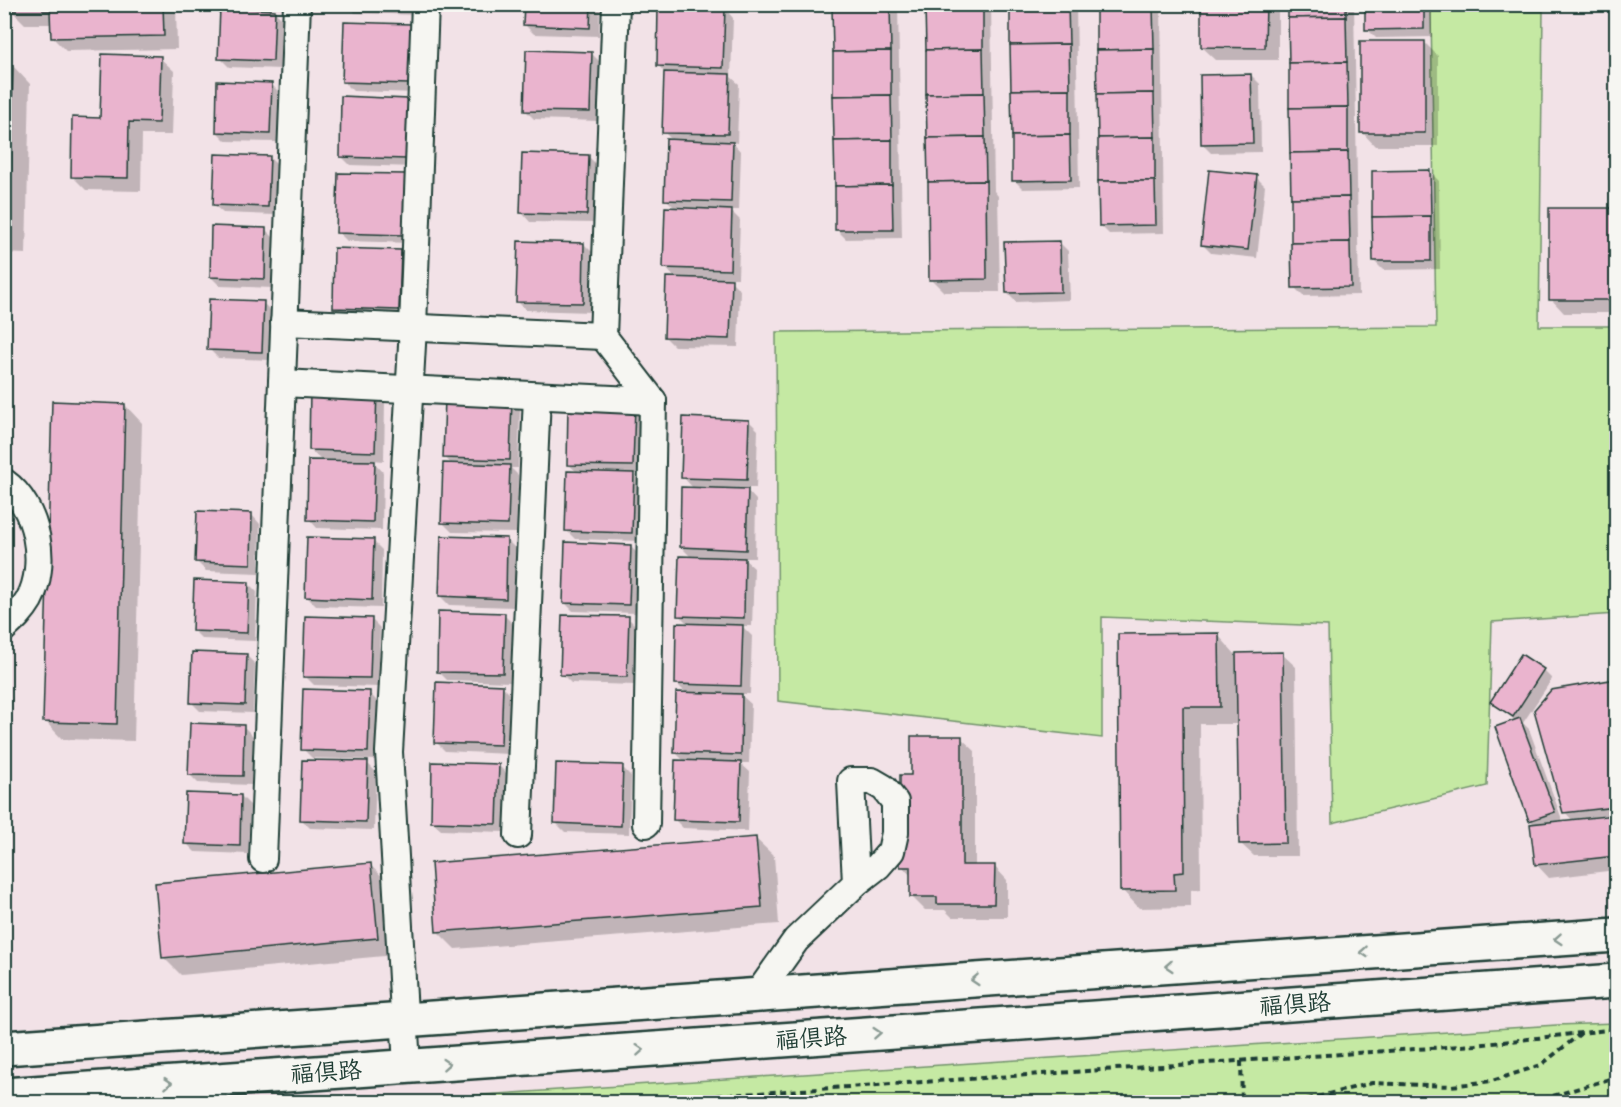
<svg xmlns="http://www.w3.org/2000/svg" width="1621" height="1107" viewBox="0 0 1621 1107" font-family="Mynerve,'LXGW WenKai TC',sans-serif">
<rect width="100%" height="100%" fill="#f2e2e7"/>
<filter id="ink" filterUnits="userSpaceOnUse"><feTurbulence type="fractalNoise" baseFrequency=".0167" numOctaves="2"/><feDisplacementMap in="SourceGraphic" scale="12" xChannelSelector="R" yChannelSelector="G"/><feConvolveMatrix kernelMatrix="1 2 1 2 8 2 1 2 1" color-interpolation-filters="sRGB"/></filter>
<g filter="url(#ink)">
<g fill="#c5e9a3" stroke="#72936c" stroke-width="1.5">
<polygon points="1431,11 1543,11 1539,326 1616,326 1616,614 1492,622 1487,786 1332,823 1328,626 1102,617 1102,738 778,701 776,332 1436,327"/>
<polygon points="1616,1023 1616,1102 373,1102 1557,1025"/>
</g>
<g fill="#0003">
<polygon points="12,4 176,4 177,49 66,51 52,37 52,24 25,24 12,11"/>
<polygon points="347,4 420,4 420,15 355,13"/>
<polygon points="526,4 600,4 599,36 534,34 525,25"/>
<polygon points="662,4 730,4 730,11 726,10 733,18 731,77 739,84 737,143 732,142 741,152 739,210 730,210 740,220 738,278 728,278 740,290 738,347 674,346 665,337 676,279 665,267 676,209 666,199 673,141 664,132 665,73 658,65 665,7"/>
<polygon points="833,4 898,4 902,238 846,239 837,230"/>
<polygon points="927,4 991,4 994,191 998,196 1000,292 944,292 931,279"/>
<polygon points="1011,4 1076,4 1079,188 1023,189 1014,180"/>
<polygon points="1097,4 1161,4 1164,233 1109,234 1100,225"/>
<polygon points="1202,4 1278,4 1278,60 1216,60 1202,47"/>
<polygon points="1289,4 1354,4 1359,295 1303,296 1294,287"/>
<polygon points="1367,4 1432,4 1432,37 1376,38 1367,29"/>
<polygon points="274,11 283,20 281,69 229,67 220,58"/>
<polygon points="410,25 419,34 417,93 353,91 344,82"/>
<polygon points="1424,42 1438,56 1438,146 1375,146 1362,132"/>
<polygon points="591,53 600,62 599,121 534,119 525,110"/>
<polygon points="160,58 174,71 172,135 142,135 141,191 86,190 72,176 102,120"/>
<polygon points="4,66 13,66 30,84 26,254 4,253"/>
<polygon points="1251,75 1260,84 1261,152 1211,153 1202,144"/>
<polygon points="272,85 281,94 279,142 226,141 217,132"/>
<polygon points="407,100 416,109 415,167 350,165 341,156"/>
<polygon points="588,156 597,165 595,223 530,222 522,213"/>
<polygon points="269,157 278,166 276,215 223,213 214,205"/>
<polygon points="1430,172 1439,181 1440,269 1383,270 1374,261"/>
<polygon points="404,176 413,185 411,243 347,241 338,232"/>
<polygon points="1256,177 1265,186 1257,258 1211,253 1202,244"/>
<polygon points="1614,210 1616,212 1616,313 1564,313 1551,299"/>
<polygon points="266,230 275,239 273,288 220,286 211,277"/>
<polygon points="1059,242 1068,251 1070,300 1016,302 1007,293"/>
<polygon points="584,244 593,253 591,312 526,310 517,301"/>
<polygon points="401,252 409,261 408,318 343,317 334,308"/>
<polygon points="263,303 272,312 270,360 218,358 209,349"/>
<polygon points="376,393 385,402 384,461 372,460 383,472 382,530 317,528 309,519 322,461 310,450"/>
<polygon points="511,401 520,410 518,468 511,468 518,475 517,533 452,532 443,523 452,465 445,457"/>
<polygon points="125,405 142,423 134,741 62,739 45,721"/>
<polygon points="634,407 643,416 641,475 633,474 642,483 640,541 575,539 566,530 577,472 568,464"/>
<polygon points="749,421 758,430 756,488 745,488 756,500 755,558 743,558 754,568 752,626 742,626 752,636 750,694 740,694 751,704 749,763 740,763 750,772 748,831 683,828 674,819 685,762 675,752 687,694 676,683 689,625 679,615 692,558 681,547 694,489 683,477"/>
<polygon points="252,515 260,524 259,573 206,571 197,562"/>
<polygon points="507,540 516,549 514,607 449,605 440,596"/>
<polygon points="373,541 382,550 381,608 316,606 307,597"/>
<polygon points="630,546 639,555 637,613 573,611 564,602"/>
<polygon points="248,583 257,592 255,641 202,639 193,630"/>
<polygon points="504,615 513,624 511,682 447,680 438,671"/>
<polygon points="628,618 637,627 635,685 571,683 562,674"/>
<polygon points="371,619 380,628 378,687 314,685 305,676"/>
<polygon points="1218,635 1236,655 1282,654 1296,667 1298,856 1254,856 1240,843 1238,724 1200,724 1201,889 1191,890 1191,907 1139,908 1122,890 1119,636"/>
<polygon points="246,655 255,664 253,713 200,711 191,702"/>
<polygon points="1543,670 1552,679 1523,723 1529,729 1563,822 1573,821 1565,812 1551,691 1616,680 1616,870 1549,878 1536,864 1535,825 1530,820 1516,721 1492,702"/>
<polygon points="502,686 511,695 509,754 445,751 436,742"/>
<polygon points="369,693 378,702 377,760 312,758 303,749"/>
<polygon points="244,727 253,736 251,785 198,783 189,774"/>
<polygon points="961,738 975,751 975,866 994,866 1007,880 1007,917 952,917 945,910 925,910 911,896 911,876 902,866 913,777"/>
<polygon points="367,763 376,772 374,830 310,828 301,819"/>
<polygon points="498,765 507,774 505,832 441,830 432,822"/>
<polygon points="622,767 631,776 629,834 565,832 556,823"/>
<polygon points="241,796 250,805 248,854 195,852 186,843"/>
<polygon points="756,839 774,856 779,924 455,949 438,932"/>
<polygon points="370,865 388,882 395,955 181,975 163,957"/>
</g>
<g fill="#eab4ce" stroke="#1f3d34" stroke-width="1.5">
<polygon points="10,4 163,4 164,36 51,38 50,11 10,11"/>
<polygon points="524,4 591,4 590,28 523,25"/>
<polygon points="832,4 890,4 890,6 832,7"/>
<polygon points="1010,4 1068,4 1069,44 1010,45"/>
<polygon points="1201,4 1266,4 1265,48 1201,47"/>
<polygon points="1288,4 1346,4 1346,17 1288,18"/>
<polygon points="1365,4 1424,4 1424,29 1365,30"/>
<polygon points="983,5 983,49 926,50 925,6"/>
<polygon points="1153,5 1154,49 1096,50 1096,6"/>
<polygon points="658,6 725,8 723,68 657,66"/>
<polygon points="890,6 891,51 833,52 832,7"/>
<polygon points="220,8 275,10 273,61 218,59"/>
<polygon points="1346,17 1347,62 1289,63 1288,18"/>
<polygon points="344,22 411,24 409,84 342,82"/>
<rect x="1360" y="41" width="65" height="92"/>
<polygon points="1069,44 1070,89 1011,90 1010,45"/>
<polygon points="983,49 984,93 926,94 926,50"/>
<polygon points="1154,49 1154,93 1097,94 1096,50"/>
<polygon points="526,50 592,52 590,112 524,111"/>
<polygon points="891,51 891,95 833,96 833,52"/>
<polygon points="102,54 161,56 159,123 129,122 128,178 71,177 72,117 100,118"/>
<polygon points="1347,62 1348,107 1289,108 1289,63"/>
<polygon points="4,64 13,65 9,237 4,237"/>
<polygon points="664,72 730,74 728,134 662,133"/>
<polygon points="1251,74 1253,143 1201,144 1200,75"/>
<polygon points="217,81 272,83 270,134 216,132"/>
<polygon points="1070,89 1070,135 1012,136 1011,90"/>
<polygon points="984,93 985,137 927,138 926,94"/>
<polygon points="1154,93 1155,137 1098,138 1097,94"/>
<polygon points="891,95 892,140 834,141 833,96"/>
<polygon points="341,96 408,99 406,159 340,157"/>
<polygon points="1348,107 1348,152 1290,153 1289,108"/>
<polygon points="1070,135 1071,180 1012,181 1012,136"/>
<polygon points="985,137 986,181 928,182 927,138"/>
<polygon points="1155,137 1155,181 1098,181 1098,138"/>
<polygon points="666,139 733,142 731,202 664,200"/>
<polygon points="892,140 892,185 835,186 834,141"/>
<polygon points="1348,152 1349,197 1291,198 1290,153"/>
<polygon points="522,153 589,155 587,215 520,213"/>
<polygon points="215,154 270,156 268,207 213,205"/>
<polygon points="1209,170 1257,175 1248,250 1201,245"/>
<polygon points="1430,170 1431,216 1372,217 1372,171"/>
<polygon points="338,173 405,174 403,235 336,233"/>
<polygon points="986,181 987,279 929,280 928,182"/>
<polygon points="1098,181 1155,181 1156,225 1099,226"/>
<polygon points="892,185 893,230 835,230 835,186"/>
<polygon points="1349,197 1350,242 1291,243 1291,198"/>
<polygon points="665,207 732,210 730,270 663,268"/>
<polygon points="1549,208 1615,208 1614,300 1549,300"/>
<polygon points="1431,216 1431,261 1373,261 1372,217"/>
<polygon points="211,226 266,228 265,279 210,277"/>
<polygon points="518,241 584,243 583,303 516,302"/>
<polygon points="1060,241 1061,292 1006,293 1004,242"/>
<polygon points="1350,242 1351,287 1292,288 1291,243"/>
<polygon points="334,248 401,250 399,310 333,308"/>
<polygon points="666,277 732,279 730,339 664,337"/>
<polygon points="209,299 264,301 262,352 207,350"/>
<polygon points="310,390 377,392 375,452 309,450"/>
<polygon points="445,398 512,399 510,460 443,458"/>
<polygon points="52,401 125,404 117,724 43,722"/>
<polygon points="568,404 635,406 633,466 567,465"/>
<polygon points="683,417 749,420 747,480 681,478"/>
<polygon points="308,460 375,461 373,522 307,520"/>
<polygon points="443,463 510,465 508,525 441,523"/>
<polygon points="567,471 634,473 632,533 565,531"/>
<polygon points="681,487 748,489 746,550 680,547"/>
<polygon points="197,511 252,513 251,564 195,562"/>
<polygon points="441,536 507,538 506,599 439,596"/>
<polygon points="307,537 374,539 372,600 305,597"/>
<polygon points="565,542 631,545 629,605 563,603"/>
<polygon points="679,556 745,558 744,618 677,616"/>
<polygon points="194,580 249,582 247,633 192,631"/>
<polygon points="438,611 505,613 503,673 437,672"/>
<polygon points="562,615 629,616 627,677 560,675"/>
<polygon points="305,616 372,618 370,678 303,677"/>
<polygon points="676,623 743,625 741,686 675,684"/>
<polygon points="1219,633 1220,707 1183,707 1184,872 1174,873 1175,890 1120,891 1118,634"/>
<polygon points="192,652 247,654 245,705 190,703"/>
<polygon points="1283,652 1286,843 1239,844 1236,653"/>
<polygon points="1521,654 1544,669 1513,717 1490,702"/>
<polygon points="1616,679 1616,807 1563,813 1534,710 1551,690"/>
<polygon points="436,682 503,685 501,745 434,743"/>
<polygon points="303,689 370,691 368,752 301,750"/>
<polygon points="676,692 742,694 741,755 674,753"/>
<polygon points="1520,718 1555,812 1529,821 1495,727"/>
<polygon points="190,723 244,725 243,776 188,775"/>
<polygon points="911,736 962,736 962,865 995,865 994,904 937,904 937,897 910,897 910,867 900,867 900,775 911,775"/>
<polygon points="302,760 368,761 366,822 300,820"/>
<polygon points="675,760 741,762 739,822 673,820"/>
<polygon points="432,762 499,764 497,824 431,822"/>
<polygon points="556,763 623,765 621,826 554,823"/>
<polygon points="186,793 241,795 240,846 184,844"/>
<polygon points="1616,815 1616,856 1535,865 1530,824"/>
<polygon points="756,837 762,907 436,932 431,863"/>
<polygon points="371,863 378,938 162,958 155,883"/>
</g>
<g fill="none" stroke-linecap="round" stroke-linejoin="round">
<g stroke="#1f3d34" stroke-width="30">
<g id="street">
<polyline points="616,4 603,336 653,401 646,824"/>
<polyline points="284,322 603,336"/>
<polyline points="282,383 653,401"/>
<path d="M4,482C38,506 48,565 29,600C22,612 14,619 4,628"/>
<polyline points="518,835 537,396"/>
<polyline points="263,859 297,4"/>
<polyline points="757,995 796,940 856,883 878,866 891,851 895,833 895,802 884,788 872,781 851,781 856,883"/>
<polyline points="407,1066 389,752 413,327 425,4"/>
</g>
</g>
<g stroke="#1f3d34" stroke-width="38">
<g id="secondary">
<polyline points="4,1048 1616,935"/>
<polyline points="4,1095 1616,981"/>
</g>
</g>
<g stroke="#1f3d34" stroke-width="4" stroke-dasharray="6 4.5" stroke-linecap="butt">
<polyline points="1241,1061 1242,1102"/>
<polyline points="623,1102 1476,1045 1616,1029"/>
<polyline points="1297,1102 1372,1083 1451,1086 1492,1081 1541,1065 1580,1034"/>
<polyline points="1533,1102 1616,1077"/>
</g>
<use href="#street" stroke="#f6f6f2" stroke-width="26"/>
<use href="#secondary" stroke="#f6f6f2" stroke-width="33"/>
</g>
<defs><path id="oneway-chevron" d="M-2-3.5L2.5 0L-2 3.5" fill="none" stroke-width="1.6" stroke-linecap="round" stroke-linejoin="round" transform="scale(1.5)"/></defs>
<g stroke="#8a9a93">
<use href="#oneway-chevron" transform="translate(1558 939) rotate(176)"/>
<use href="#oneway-chevron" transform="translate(1364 952) rotate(176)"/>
<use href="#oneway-chevron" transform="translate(1169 966) rotate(176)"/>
<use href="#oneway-chevron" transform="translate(975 980) rotate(176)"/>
<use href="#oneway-chevron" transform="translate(877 1033) rotate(-4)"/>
<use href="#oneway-chevron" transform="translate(640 1050) rotate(-4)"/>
<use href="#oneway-chevron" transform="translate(446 1064) rotate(-4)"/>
<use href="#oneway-chevron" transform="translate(168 1083) rotate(-4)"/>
</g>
</g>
<g text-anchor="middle" stroke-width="4.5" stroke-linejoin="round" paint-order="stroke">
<g font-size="24" fill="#1f3d34" stroke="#f6f6f2">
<text transform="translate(1295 1004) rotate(-4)" y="8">福俱路</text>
<text transform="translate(811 1038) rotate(-4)" y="8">福俱路</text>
<text transform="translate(326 1072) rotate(-4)" y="8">福俱路</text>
</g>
</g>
<rect width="1621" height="1107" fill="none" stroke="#f6f6f2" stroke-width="24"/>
<rect x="12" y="12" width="1597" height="1083" fill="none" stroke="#1f3d34" stroke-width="2" filter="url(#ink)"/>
</svg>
